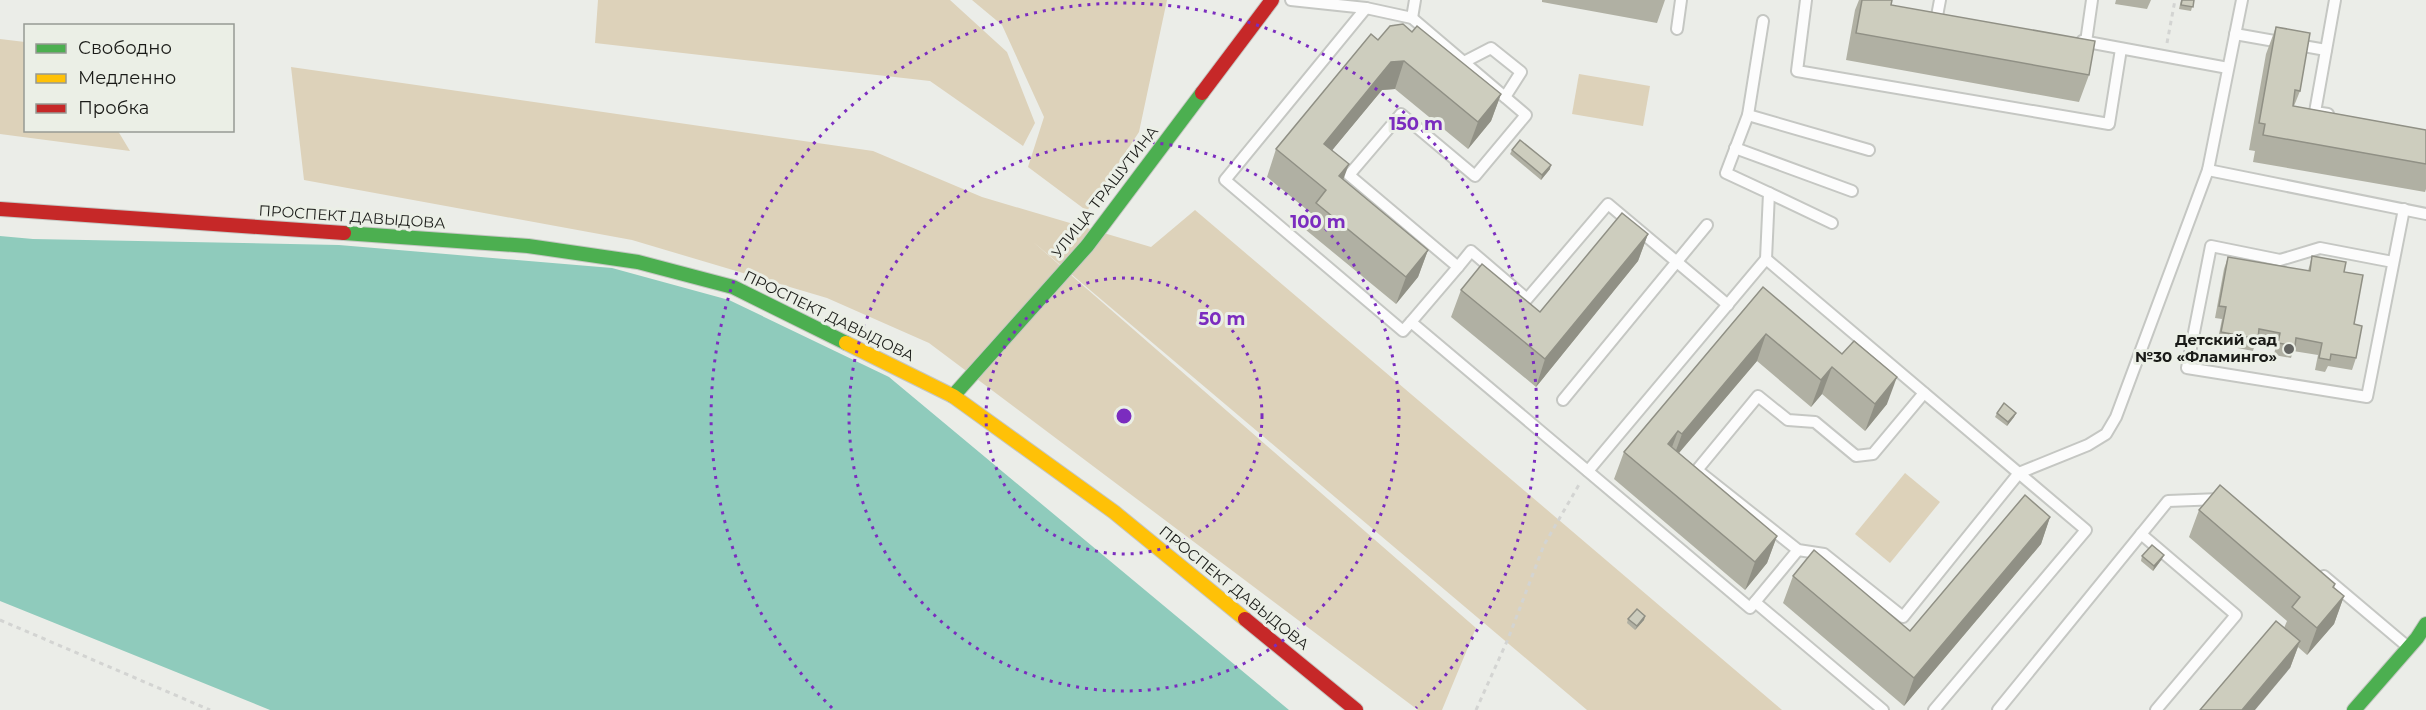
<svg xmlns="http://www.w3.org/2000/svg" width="2426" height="710" viewBox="0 0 2426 710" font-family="Montserrat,sans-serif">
<rect width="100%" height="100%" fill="#ebede8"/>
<g fill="#ddd2ba">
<polygon points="598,0 950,0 1007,52 1035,123 1023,146 930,81 595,43"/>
<polygon points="972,0 1167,0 1139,132 1087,211 1028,167 1044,117 1002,25"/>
<polygon points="0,39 25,42 26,130 118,131 130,151 0,134"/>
<polygon points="291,67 873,151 982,197 1151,247 1195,210 1782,710 1587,710 1032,241 1476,628 1442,710 1418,710 929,343 827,298 632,240 304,180"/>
<polygon points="1579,74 1650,86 1643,126 1572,114"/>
<polygon points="1905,473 1940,502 1890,563 1855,534"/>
</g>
<polygon fill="#8fcbbc" points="0,236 33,239 339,245 612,268 729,300 889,377 1289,710 270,710 0,601"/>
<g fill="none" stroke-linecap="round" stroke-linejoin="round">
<g stroke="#c5c7c3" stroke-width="14">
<g id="lane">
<polyline points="1291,0 1366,8 1412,18 1415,0"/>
<polyline points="1806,0 1797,71 2109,124 2121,49"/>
<polyline points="1366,8 1225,180 1403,331 1411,322 1750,608 1755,602 1883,710"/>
<polyline points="1937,16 1940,0"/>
<polyline points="1412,18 1526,115 1475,176 1401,114 1349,175 1458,267 1471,251 1527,299 1608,204 1728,305"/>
<polyline points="1763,21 1748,115 1726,173 1769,193 1766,259"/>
<polyline points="1677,29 1681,0"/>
<polyline points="2235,34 2326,50"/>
<polyline points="2082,41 2228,68"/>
<polyline points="2086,42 2092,0"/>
<polyline points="1464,62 1491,48 1521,72 1505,97"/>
<polyline points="2328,114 2315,112 2335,0"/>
<polyline points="1748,115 1869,150"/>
<polyline points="1735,148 1852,191"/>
<polyline points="2208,170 2426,214"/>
<polyline points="1769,193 1832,223"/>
<polyline points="2393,262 2320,248 2280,260 2211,246 2187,368 2367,397 2404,209"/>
<polyline points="1411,322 1458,267"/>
<polyline points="1924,393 1873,454 1856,456 1815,422 1788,420 1758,396 1697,470 1798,550 1824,554 1903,617 2019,473 2088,445 2106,434 2116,417 2208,170 2242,0"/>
<polyline points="1563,400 1707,225"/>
<polyline points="1588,471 1766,259 2086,530 1934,710"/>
<polyline points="2141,534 2236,615 2156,710"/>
<polyline points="2324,576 2408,647"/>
<polyline points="1755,602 1798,550"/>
<polyline points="1998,710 2168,501 2220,499"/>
</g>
</g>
<g stroke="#c5c7c3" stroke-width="16">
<g id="fast">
<polyline points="344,233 528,246 638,262 733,287 846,343"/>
<polyline points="953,396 1087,246 1202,93"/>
<polyline points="2354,710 2417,638 2426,624"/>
</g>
</g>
<g stroke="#c5c7c3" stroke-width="16">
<polyline id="slow" points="846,343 953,396 1114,512 1245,619"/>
</g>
<g stroke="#c5c7c3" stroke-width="16">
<g id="jam">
<polyline points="1202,93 1272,0"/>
<polyline points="0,209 344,233"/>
<polyline points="1245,619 1356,710"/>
</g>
</g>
<g stroke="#d3d4d2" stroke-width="3" stroke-dasharray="4.5 4.5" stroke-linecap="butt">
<polyline points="2167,43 2175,0"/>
<polyline points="0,620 210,710"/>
<polyline points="1476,710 1508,639 1544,545 1580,483"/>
</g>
<use href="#lane" stroke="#fcfcfc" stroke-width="10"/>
<use href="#fast" stroke="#4caf50" stroke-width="14"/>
<use href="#slow" stroke="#ffc107" stroke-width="14"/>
<use href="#jam" stroke="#c62828" stroke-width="14"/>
</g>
<g fill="#b0b0a3">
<polygon points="1542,0 1665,0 1657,23 1542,2"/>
<polygon points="1859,0 1892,0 1891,5 2089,75 2079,102 1846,60 1855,10"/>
<polygon points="2116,0 2151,0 2147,9 2115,4"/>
<polygon points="2181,0 2194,0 2191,11 2179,9"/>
<polygon points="2276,27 2300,91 2294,106 2426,130 2426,189 2425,192 2253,162 2255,151 2249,150 2266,54"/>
<polygon points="1412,32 1501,94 1491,121 1468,149 1395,89 1382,90 1332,150 1343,180 1428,250 1418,277 1396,304 1306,230 1312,214 1267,177 1276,149 1378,40"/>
<polygon points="1512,150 1550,169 1541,180 1510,154"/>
<polygon points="1648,234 1638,261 1536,387 1451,317 1461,290 1540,312"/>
<polygon points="2312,256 2344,272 2354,324 2356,358 2352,370 2328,366 2325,372 2315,370 2318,355 2293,351 2291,358 2274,355 2276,345 2256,341 2253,351 2217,344 2222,319 2215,318 2224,269 2228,257 2308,271"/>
<polygon points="1763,287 1887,404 1865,431 1822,394 1811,407 1757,361 1679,453 1777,536 1767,563 1745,590 1614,479 1624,452"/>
<polygon points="1997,413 2016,413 2014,417 2007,426 1995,417"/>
<polygon points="2199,510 2335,584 2334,588 2344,596 2334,624 2307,655 2298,647 2290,668 2284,628 2287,621 2189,537"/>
<polygon points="2050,517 2041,544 1904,706 1783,603 1793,576 1910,631"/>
<polygon points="2142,556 2162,559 2153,571 2141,561"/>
<polygon points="1645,616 1644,620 1635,630 1627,623 1628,619"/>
</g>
<g fill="#909085">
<polygon points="1404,61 1395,89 1382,90 1315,171 1324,144 1391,62"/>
<polygon points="1501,94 1491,121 1468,149 1478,122"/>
<polygon points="1349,164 1339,191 1339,176"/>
<polygon points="1551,165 1550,169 1541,180 1542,175"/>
<polygon points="1648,234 1638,261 1536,387 1545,359"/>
<polygon points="1428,250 1418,277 1396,304 1406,277"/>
<polygon points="1766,334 1757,361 1672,461 1682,434"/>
<polygon points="1832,367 1822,394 1811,407 1821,380"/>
<polygon points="1897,377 1887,404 1865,431 1875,404"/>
<polygon points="2016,413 2014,417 2007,426 2008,422"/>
<polygon points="1678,431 1668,458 1668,444"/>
<polygon points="2050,517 2041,544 1904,706 1914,678"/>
<polygon points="1777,536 1767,563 1745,590 1755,562"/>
<polygon points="2164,555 2162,559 2153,571 2154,566"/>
<polygon points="2344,596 2334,624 2307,655 2317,628"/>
<polygon points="1645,616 1644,620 1635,630 1637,626"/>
<polygon points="2300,641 2290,668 2255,710 2242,710"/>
</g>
<g fill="#cdcdbe" stroke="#909085" stroke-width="1.5">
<polygon points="1862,0 1892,0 1891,5 2095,41 2089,75 1856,33"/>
<polygon points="2182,0 2194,0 2193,7 2181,5"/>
<polygon points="1403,24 1412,32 1417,26 1501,94 1478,122 1404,61 1391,62 1324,144 1349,164 1339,176 1428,250 1406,277 1316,203 1326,190 1276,149 1371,34 1378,40 1390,26"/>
<polygon points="2276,27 2310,33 2300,91 2295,90 2293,106 2426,130 2426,164 2263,135 2265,124 2259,123"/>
<polygon points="1520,140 1551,165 1542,175 1512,150"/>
<polygon points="1622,213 1648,234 1545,359 1461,290 1482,264 1540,312"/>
<polygon points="2312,256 2346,262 2344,272 2363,275 2354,324 2362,326 2356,358 2331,354 2330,360 2319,358 2322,343 2296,338 2295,346 2278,343 2280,333 2259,329 2258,339 2221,332 2226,307 2219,306 2228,257 2310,271"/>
<polygon points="1763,287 1842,354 1854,341 1897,377 1875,404 1832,367 1821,380 1766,334 1682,434 1678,431 1668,444 1777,536 1755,562 1624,452"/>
<polygon points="2004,403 2016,413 2008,422 1997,413"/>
<polygon points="2220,485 2335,584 2333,587 2344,596 2317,628 2292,607 2300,597 2199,510"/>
<polygon points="2025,495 2050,517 1914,678 1793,576 1814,550 1910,631"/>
<polygon points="2152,545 2164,555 2154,566 2142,556"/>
<polygon points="1637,609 1645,616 1637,626 1628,619"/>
<polygon points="2276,621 2300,641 2242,710 2200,710"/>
</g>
<g fill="none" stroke="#7b2cbf" stroke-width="3" stroke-dasharray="3 6">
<circle cx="1124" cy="416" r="138"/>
<circle cx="1124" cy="416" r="275"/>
<path d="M832 708A413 413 0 1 1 1416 708"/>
</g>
<circle fill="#636461" stroke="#ebefe6" stroke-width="2" cx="2289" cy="349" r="6"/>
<g text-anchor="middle" stroke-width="6" stroke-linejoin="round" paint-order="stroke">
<g font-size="15" fill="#1a1b18" stroke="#ebefe6">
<text transform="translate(1105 192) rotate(-52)" y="5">УЛИЦА ТРАШУТИНА</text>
<text transform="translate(352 217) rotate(4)" y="5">ПРОСПЕКТ ДАВЫДОВА</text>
<text transform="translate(829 316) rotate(26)" y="5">ПРОСПЕКТ ДАВЫДОВА</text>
<text transform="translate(1234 588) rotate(39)" y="5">ПРОСПЕКТ ДАВЫДОВА</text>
</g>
<g font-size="15" font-weight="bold" fill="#1a1b18" stroke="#ebefe6" text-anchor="end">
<text x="2277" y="345">Детский сад<tspan x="2277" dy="17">№30 «Фламинго»</tspan></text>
</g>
</g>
<circle cx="1124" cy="416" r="9" fill="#7b2cbf" stroke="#ebefe6" stroke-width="3"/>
<g font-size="18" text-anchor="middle" font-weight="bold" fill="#7b2cbf" stroke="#ebefe6" stroke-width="6" stroke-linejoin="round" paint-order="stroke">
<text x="1416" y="130">150 m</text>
<text x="1318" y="228">100 m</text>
<text x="1222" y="325">50 m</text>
</g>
<rect x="24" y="24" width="210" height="108" fill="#ebefe6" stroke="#979a94" stroke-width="1.5"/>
<rect x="36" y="44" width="30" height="9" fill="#4caf50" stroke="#979a94" stroke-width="1.5"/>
<text x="78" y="54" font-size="18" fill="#1a1b18">Свободно</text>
<rect x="36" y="74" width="30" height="9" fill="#ffc107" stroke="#979a94" stroke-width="1.5"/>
<text x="78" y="84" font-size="18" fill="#1a1b18">Медленно</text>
<rect x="36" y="104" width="30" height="9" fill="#c62828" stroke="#979a94" stroke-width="1.5"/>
<text x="78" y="114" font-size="18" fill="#1a1b18">Пробка</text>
</svg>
